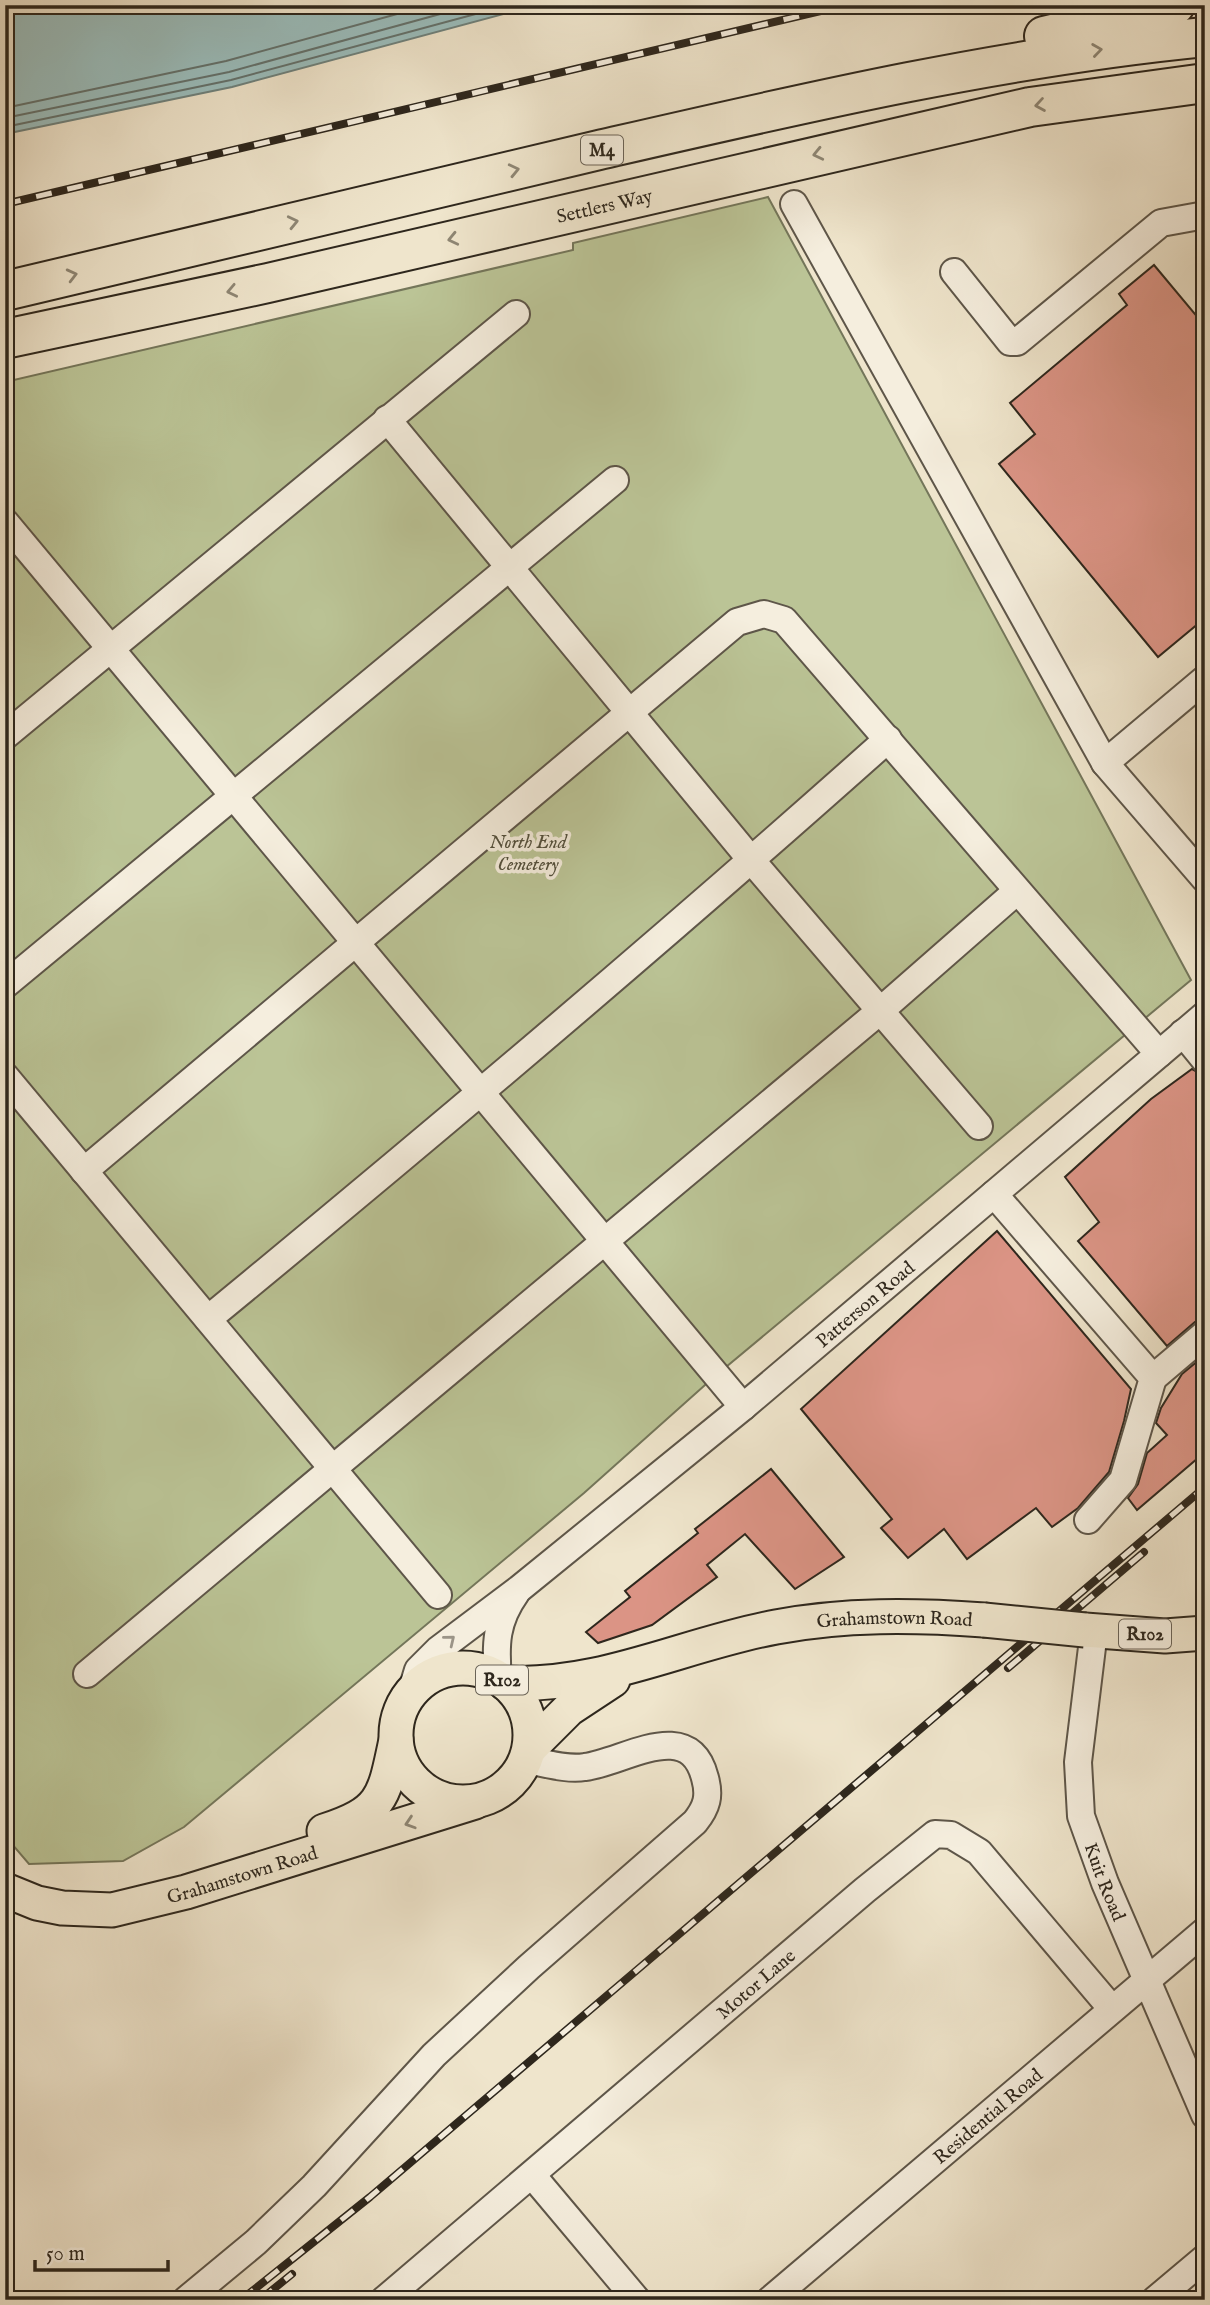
<svg xmlns="http://www.w3.org/2000/svg" width="1210" height="2305" viewBox="0 0 1210 2305" font-family="'IM FELL English',serif">
<rect width="100%" height="100%" fill="#efe5cc"/>
<filter id="stains"><feTurbulence type="fractalNoise" baseFrequency=".00286" numOctaves="4"/><feColorMatrix values="0 0 0 0 .2 0 0 0 0 .09 0 0 0 0 .02 0 0 0 .5 -.17"/></filter>
<radialGradient id="worn" r=".72"><stop offset=".6" stop-color="#630" stop-opacity="0"/><stop offset="1" stop-color="#630" stop-opacity=".3"/></radialGradient>
<polygon fill="#bbc496" stroke="#74765a" stroke-width="2" points="768,197 1191,980 714,1377 584,1493 184,1827 123,1861 29,1864 5,1836 5,382 573,250 573,243"/>
<polygon fill="#9bbebd" stroke="#6f827d" stroke-width="2" points="5,5 537,5 232,87 5,134"/>
<g fill="none" stroke-linecap="round" stroke-linejoin="round">
<g stroke="#64726d" stroke-width="2">
<polyline points="5,108 226,61 430,5"/>
<polyline points="5,118 229,72 473,5"/>
<polyline points="5,127 231,80 509,5"/>
</g>
</g>
<g fill="#db9485" stroke="#2e271d" stroke-width="2">
<polygon points="1154,265 1205,326 1205,618 1158,657 999,464 1035,434 1010,403 1127,305 1119,294"/>
<polygon points="1192,1069 1205,1076 1205,1319 1195,1322 1167,1346 1078,1241 1099,1222 1065,1177 1151,1099"/>
<polygon points="997,1231 1131,1389 1124,1421 1109,1472 1078,1508 1052,1527 1036,1508 967,1559 944,1529 908,1558 881,1528 892,1519 801,1409"/>
<polygon points="1205,1355 1205,1452 1137,1510 1128,1498 1138,1484 1147,1453 1167,1435 1156,1423 1161,1408 1182,1374"/>
<polygon points="771,1469 844,1557 795,1589 745,1534 707,1565 717,1577 652,1625 598,1643 586,1632 630,1597 625,1591 698,1533 695,1529"/>
</g>
<g fill="none" stroke-linecap="round" stroke-linejoin="round">
<g stroke="#5e5649" stroke-width="30">
<g id="minor">
<polyline points="794,204 1105,763 1205,879"/>
<polyline points="954,272 1010,342 1017,342 1161,223 1205,215"/>
<polyline points="387,419 752,861 979,1126"/>
<polyline points="5,522 743,1407"/>
<polyline points="5,736 516,314"/>
<polyline points="1105,763 1205,679"/>
<polyline points="5,985 615,480"/>
<polyline points="1183,1033 1205,1060"/>
<polyline points="5,1076 438,1595"/>
<polyline points="84,1171 737,622 764,614 784,620 1159,1054"/>
<polyline points="994,1194 1153,1378 1123,1480 1088,1520"/>
<path d="M208,1319C438,1130 665,938 888,739"/>
<polyline points="1153,1378 1205,1334"/>
<path id="s1" d="M1094,1631L1078,1762L1081,1816L1105,1883L1205,2115"/>
<polyline points="87,1674 880,1011 1017,891"/>
<path d="M498,1678C495,1644 496,1621 516,1593"/>
<path id="s2" d="M411,1693L418,1670L438,1650L519,1589L743,1407L1205,1015"/>
<polyline points="532,2175 637,2300"/>
<path d="M186,2300L256,2242L314,2186L434,2055L529,1967L695,1822C707,1807 710,1796 705,1778C689,1715 623,1763 585,1767C566,1770 545,1763 526,1760"/>
<path id="s3" d="M384,2300L865,1890L935,1834L951,1835L979,1852L1112,2009"/>
<path id="s4" d="M770,2300L1205,1931"/>
<polyline points="1155,2300 1205,2258"/>
</g>
</g>
<g stroke="#2e271d" stroke-width="37">
<g id="major">
<polyline points="1085,1630 1165,1636 1205,1633"/>
<circle cx="463" cy="1735" r="67"/>
<path id="s5" d="M505,1683C601,1688 684,1644 776,1627C845,1614 914,1615 984,1620"/>
<polyline points="530,1748 569,1709 613,1680"/>
<path d="M324,1831C383,1812 384,1797 396,1740"/>
<path id="s6" d="M5,1890L37,1903L62,1908L112,1910L186,1892L475,1802"/>
</g>
</g>
<g stroke="#2e271d" stroke-width="42">
<g id="highway">
<polyline points="1044,36 1175,5"/>
<path d="M5,291C203,244 401,197 599,150C799,104 1000,57 1205,37"/>
<path id="s7" d="M5,339L268,283L1030,107L1205,83"/>
</g>
</g>
<use href="#minor" stroke="#f5eede" stroke-width="26"/>
<use href="#major" stroke="#efe5cc" stroke-width="33"/>
<use href="#highway" stroke="#efe5cc" stroke-width="38"/>
<g stroke="#2e271d" stroke-width="8">
<g id="rail">
<polyline points="5,204 846,5"/>
<polyline points="1008,1668 1144,1552"/>
<polyline points="241,2300 370,2197 1205,1487"/>
<polyline points="260,2300 292,2274"/>
</g>
</g>
<use href="#rail" stroke="#f5eede" stroke-width="5" stroke-dasharray="16" stroke-linecap="butt"/>
<g stroke="#2e271d" stroke-width="37" stroke-linecap="butt">
<polyline id="major-bridge" points="984,1620 1085,1630"/>
</g>
<use href="#major-bridge" stroke="#efe5cc" stroke-width="33"/>
</g>
<defs><path id="oneway-chevron" d="M-2-3.5L2.5 0L-2 3.5" fill="none" stroke-width="1.6" stroke-linecap="round" stroke-linejoin="round" transform="scale(1.75)"/></defs>
<g stroke="#8e8674">
<use href="#oneway-chevron" transform="translate(1097 50) rotate(-8)"/>
<use href="#oneway-chevron" transform="translate(1040 105) rotate(171)"/>
<use href="#oneway-chevron" transform="translate(818 154) rotate(167)"/>
<use href="#oneway-chevron" transform="translate(514 170) rotate(-13)"/>
<use href="#oneway-chevron" transform="translate(293 222) rotate(-13)"/>
<use href="#oneway-chevron" transform="translate(453 239) rotate(167)"/>
<use href="#oneway-chevron" transform="translate(72 275) rotate(-14)"/>
<use href="#oneway-chevron" transform="translate(232 291) rotate(168)"/>
<use href="#oneway-chevron" transform="translate(410 1823) rotate(162)"/>
</g>
<use stroke="#9b9487" href="#oneway-chevron" transform="translate(450 1640) rotate(-39)"/>
<g text-anchor="middle" stroke-width="7" stroke-linejoin="round" paint-order="stroke">
<g fill="#f5eede" stroke="#6a6357" stroke-width="2">
<rect x="581" y="135.5" width="42" height="29" rx="5"/>
<rect x="1119" y="1619.5" width="52" height="29" rx="5"/>
<rect x="476" y="1665.5" width="52" height="29" rx="5"/>
</g>
<g font-size="18" font-weight="bold" fill="#2e271d">
<text x="602" y="156">M4</text>
<text x="1145" y="1640">R102</text>
<text x="502" y="1686">R102</text>
</g>
<g font-size="19" fill="#2e271d" stroke="#f5eede">
<text dy="7" stroke="none"><textPath href="#s7" startOffset="614">Settlers Way</textPath></text>
<text dy="7" stroke="none"><textPath href="#s2" startOffset="602">Patterson Road</textPath></text>
<text dy="7" stroke="none"><textPath href="#s5" startOffset="397">Grahamstown Road</textPath></text>
<text dy="7" stroke="none"><textPath href="#s6" startOffset="245">Grahamstown Road</textPath></text>
<text dy="7" stroke="none"><textPath href="#s1" startOffset="256">Kuit Road</textPath></text>
<text dy="7" stroke="none"><textPath href="#s3" startOffset="488">Motor Lane</textPath></text>
<text dy="7" stroke="none"><textPath href="#s4" startOffset="285">Residential Road</textPath></text>
</g>
<g font-size="19" font-style="italic" fill="#514e3b" stroke="#f5eede">
<text x="528" y="848">North End<tspan x="528" dy="22">Cemetery</tspan></text>
</g>
</g>
<rect width="1210" height="2305" fill="none" stroke="#efe5cc" stroke-width="28"/>
<rect x="7" y="7" width="1196" height="2291" fill="none" stroke="#2e271d" stroke-width="3.5"/>
<rect x="14" y="14" width="1182" height="2277" fill="none" stroke="#2e271d" stroke-width="2"/>
<path d="M35 2260v10h133v-10" fill="none" stroke="#2e271d" stroke-width="3.5"/>
<text x="46" y="2260" font-size="21" fill="#2e271d" stroke="#f5eede" stroke-width="5" paint-order="stroke">50 m</text>
<rect width="100%" height="100%" filter="url(#stains)"/>
<rect width="100%" height="100%" fill="url(#worn)"/>
</svg>
